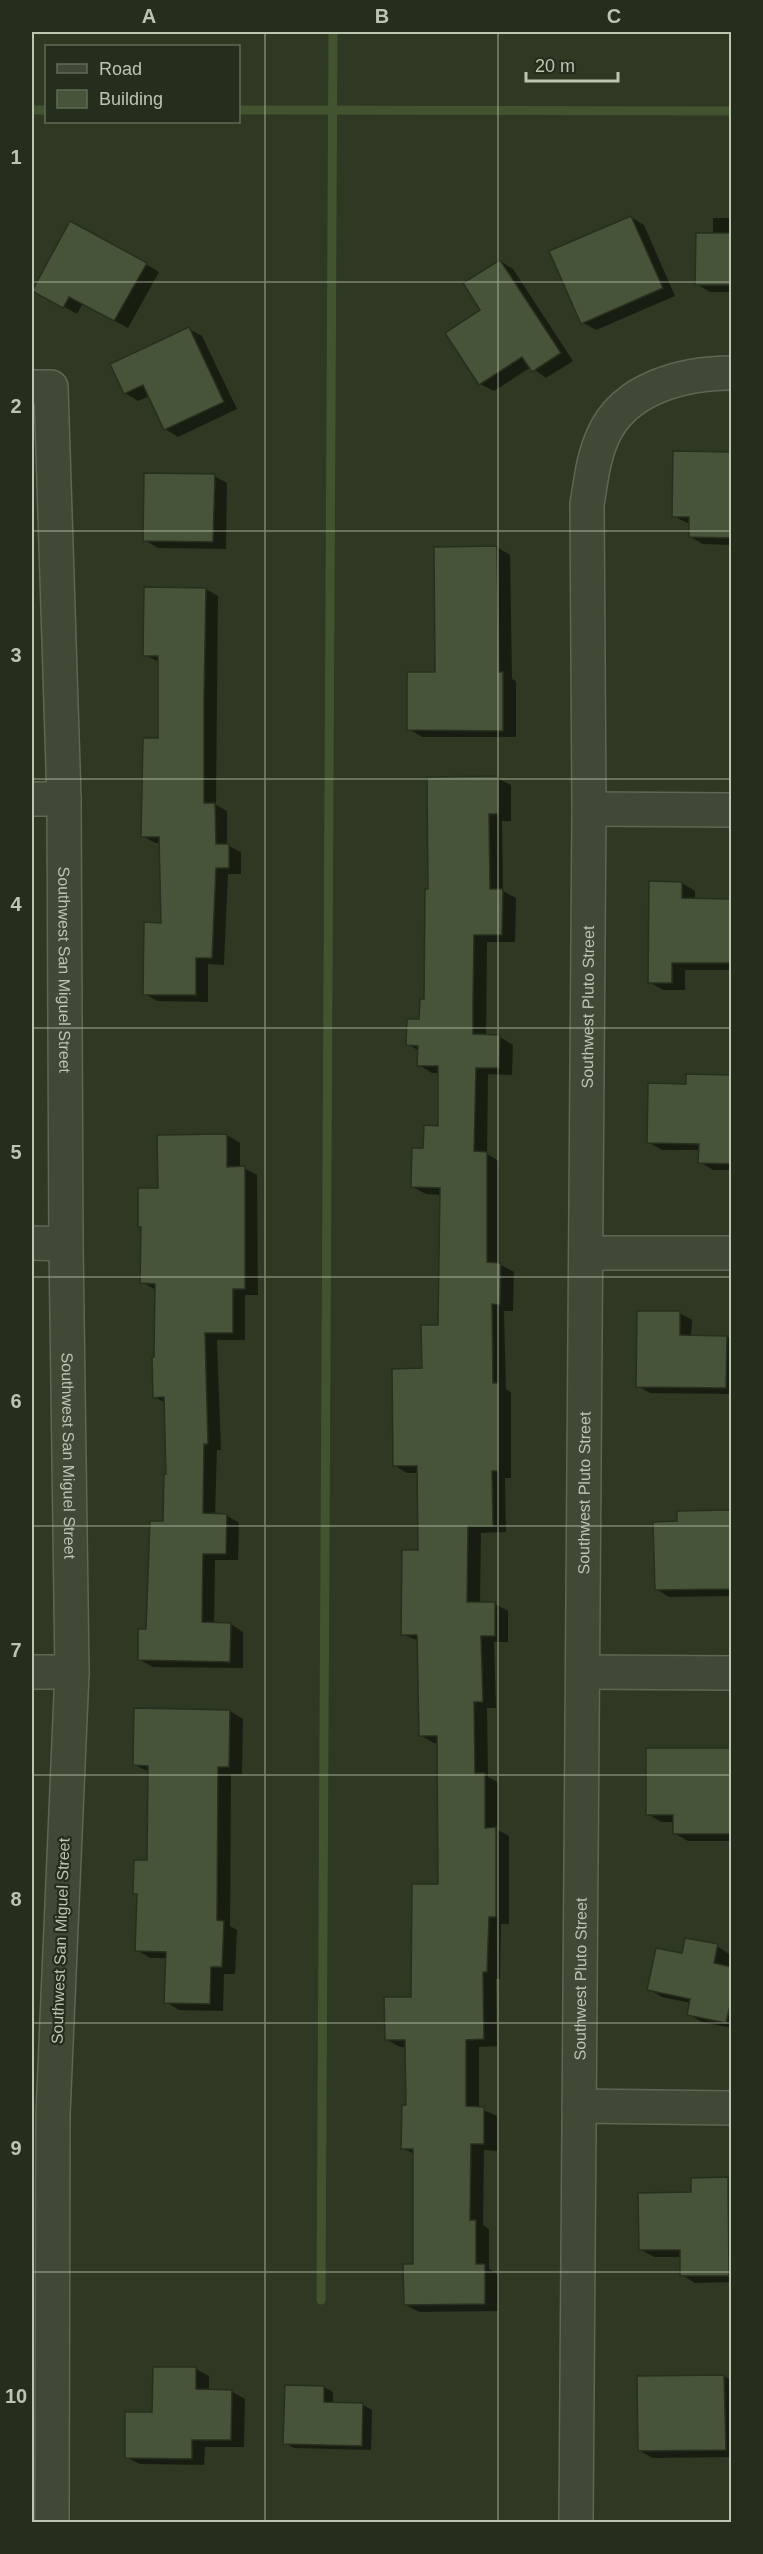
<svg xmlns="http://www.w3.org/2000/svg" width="763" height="2554" viewBox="0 0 763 2554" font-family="Arial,sans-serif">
<rect width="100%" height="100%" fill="#2e3823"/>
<g fill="#0007">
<polygon points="631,217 644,225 675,296 596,330 582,322"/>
<polygon points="713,218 732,218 732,292 710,292 697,284 713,235"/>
<polygon points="500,261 513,269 573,361 546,378 531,367 494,391 480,384 482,311"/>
<polygon points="146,264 159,272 128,328 83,303 77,314 34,290"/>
<polygon points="189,329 202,336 237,409 178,437 165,429 150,396 138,401 125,393"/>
<polygon points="732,454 732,545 703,544 690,537 690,524 673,516"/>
<polygon points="214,476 227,483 226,549 158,548 145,540"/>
<polygon points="497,547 510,555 512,679 516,681 516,737 422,737 409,729"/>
<polygon points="146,588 206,589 218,596 216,805 227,811 227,845 241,852 241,874 228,874 224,965 208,964 208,1002 157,1001 145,994 162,924 161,843 155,843 143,836 159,740 159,662 145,655"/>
<polygon points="497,778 511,785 511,821 502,821 503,891 516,898 515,942 487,942 486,1036 500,1037 513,1045 512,1075 488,1074 487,1154 499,1161 499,1264 514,1272 513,1311 504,1311 506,1389 511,1392 511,1478 505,1478 506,1532 481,1533 480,1604 495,1604 508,1611 508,1642 494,1642 496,1708 487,1708 488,1777 498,1782 498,1830 509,1836 509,1924 501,1924 500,1979 496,1979 497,2046 479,2047 479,2108 497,2116 497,2151 484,2150 483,2225 489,2229 489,2269 498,2274 498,2311 419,2312 406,2305 415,2265 414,2154 403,2148 408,2107 407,2047 400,2047 386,2039 413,1998 440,1885 439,1743 434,1743 420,1735 419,1641 402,1634 420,1552 418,1473 407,1473 394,1465 440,1327 442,1195 426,1194 413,1187 425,1149 439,1127 439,1073 432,1073 419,1065 419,1051 408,1044 421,1020 425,1001 430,890"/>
<polygon points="682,883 695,891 695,900 732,901 732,970 685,970 685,990 663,990 649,982"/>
<polygon points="732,1077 732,1170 713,1170 700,1162 700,1150 662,1150 648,1142 687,1085"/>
<polygon points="227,1135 240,1143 240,1168 244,1168 257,1175 258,1295 245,1295 245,1340 217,1340 221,1450 217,1450 215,1515 226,1515 239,1523 238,1560 215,1560 214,1624 231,1624 243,1632 243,1668 153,1667 140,1660 147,1631 164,1523 168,1476 166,1403 154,1397 156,1290 142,1282 159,1190"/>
<polygon points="680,1313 692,1320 691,1337 732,1337 732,1394 650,1393 638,1386"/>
<polygon points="732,1511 732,1596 669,1597 656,1589 679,1523"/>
<polygon points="230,1711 243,1719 242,1774 231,1774 230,1926 237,1930 235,1974 224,1974 223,2011 179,2010 166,2002 167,1958 150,1958 137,1950 138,1895 135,1893 148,1862 150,1772 134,1765"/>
<polygon points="732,1750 732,1841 688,1841 674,1833 674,1822 661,1822 648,1814"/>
<polygon points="717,1946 732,1956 732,2028 702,2022 688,2014 691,2003 662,1997 649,1989 683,1955"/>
<polygon points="727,2179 732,2181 732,2282 695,2283 682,2275 682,2257 654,2257 640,2249 693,2194"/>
<polygon points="196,2369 209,2376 209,2391 231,2391 245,2399 244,2447 205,2447 204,2465 140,2464 126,2457"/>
<polygon points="724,2376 732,2381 732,2457 653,2458 640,2451 639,2378"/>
<polygon points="324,2387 333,2392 333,2404 363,2405 372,2410 371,2450 294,2448 285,2443"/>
</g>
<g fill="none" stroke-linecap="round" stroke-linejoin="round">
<g stroke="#42542f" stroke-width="9">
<polyline points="32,110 46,110"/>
<polyline points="238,110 732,111"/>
<polyline points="321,2300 333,32"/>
</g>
</g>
<g fill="#48543a" stroke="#272f1e" stroke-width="1.5">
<polygon points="631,216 663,288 581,324 549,251"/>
<polygon points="70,221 147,263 114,321 69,297 63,308 32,291"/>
<polygon points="696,233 732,233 732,285 695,285"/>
<polygon points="500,260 561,353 532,372 522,357 479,385 445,333 480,310 463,283"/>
<polygon points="189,327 224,402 164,430 143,385 124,394 110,364"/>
<polygon points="673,451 732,452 732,538 689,537 689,517 672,517"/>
<polygon points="144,473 215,474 213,542 143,541"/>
<polygon points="497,546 499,672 503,672 503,731 407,730 407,672 435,672 434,547"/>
<polygon points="144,587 206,588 204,697 204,803 215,803 216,844 229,844 229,868 216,868 212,958 196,958 196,995 143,995 144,922 161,923 159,837 141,837 143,738 158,738 158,656 143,656"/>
<polygon points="498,776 498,814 489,814 490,889 503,889 502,935 474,935 473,1001 473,1034 500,1035 499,1068 476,1068 474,1151 487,1152 487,1262 501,1263 500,1305 492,1304 493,1383 498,1383 498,1471 492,1471 493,1526 468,1526 467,1602 495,1602 495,1636 481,1636 483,1702 474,1702 475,1773 485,1773 485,1828 496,1827 496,1917 489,1917 487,1972 483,1972 484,2039 466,2040 466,2106 484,2107 484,2144 471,2144 470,2220 476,2220 476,2264 485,2264 485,2304 404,2305 403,2264 413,2264 413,2149 401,2149 402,2105 406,2105 405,2040 385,2040 384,1997 411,1997 412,1884 438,1884 437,1736 419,1736 417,1635 401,1635 402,1550 418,1550 417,1466 393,1466 392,1369 422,1368 421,1325 438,1325 440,1188 411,1187 412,1148 423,1148 424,1125 438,1126 438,1066 417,1066 418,1046 406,1045 407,1019 419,1019 420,999 424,999 425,889 428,889 427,777"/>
<polygon points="649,881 682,882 682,898 732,899 732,963 672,963 672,983 648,983"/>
<polygon points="686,1074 732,1075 732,1164 698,1163 699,1144 647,1143 648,1083 686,1084"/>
<polygon points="227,1134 227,1167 245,1166 245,1289 233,1289 233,1333 205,1333 208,1444 204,1444 203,1513 227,1514 226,1554 203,1554 202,1622 231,1623 230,1662 138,1660 138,1629 146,1629 150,1521 163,1521 164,1474 166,1474 164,1397 153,1398 152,1357 154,1357 155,1284 140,1283 141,1227 138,1227 138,1188 158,1188 157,1135"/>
<polygon points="637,1311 680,1311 680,1335 727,1336 726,1388 636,1387"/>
<polygon points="732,1510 732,1589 655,1590 653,1522 677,1521 677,1511"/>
<polygon points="134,1708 230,1710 229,1767 218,1767 217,1920 224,1921 222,1967 211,1967 210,2004 164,2003 166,1952 135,1951 137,1894 133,1894 134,1860 147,1860 148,1766 133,1765"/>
<polygon points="646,1748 732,1748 732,1834 673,1834 673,1815 646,1815"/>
<polygon points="685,1938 718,1944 714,1963 732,1967 732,1997 726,2023 687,2015 690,1999 647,1990 656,1948 682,1953"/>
<polygon points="728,2177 729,2276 680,2276 680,2250 639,2250 638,2193 691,2192 691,2178"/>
<polygon points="153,2367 196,2367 196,2389 232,2390 231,2440 192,2440 192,2459 125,2458 125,2412 152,2412"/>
<polygon points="724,2375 726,2450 638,2451 637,2376"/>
<polygon points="285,2385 324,2386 324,2402 363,2403 362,2446 283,2444"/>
</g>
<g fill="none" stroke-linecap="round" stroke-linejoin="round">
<g stroke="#5e6654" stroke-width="36">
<g id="minor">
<path id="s1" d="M32,387H51L64,799L66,1244L72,1672L53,2114L52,2522"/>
<polyline points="32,799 64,799"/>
<polyline points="589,809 732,810"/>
<polyline points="32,1243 66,1244"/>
<polyline points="586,1253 732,1253"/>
<polyline points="32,1672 72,1672"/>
<polyline points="583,1672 732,1673"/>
<polyline points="579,2106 732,2108"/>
<path id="s2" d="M576,2522L589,809L587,504C591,481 593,458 603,436C624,388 683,373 732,373"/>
</g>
</g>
<use href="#minor" stroke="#404936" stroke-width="33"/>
</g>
<path fill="none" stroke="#bbc5b1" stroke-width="1.5" stroke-opacity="0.55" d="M265,32V2522M498,32V2522M32,282H732M32,531H732M32,779H732M32,1028H732M32,1277H732M32,1526H732M32,1775H732M32,2023H732M32,2272H732"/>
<g text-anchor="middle" stroke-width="4.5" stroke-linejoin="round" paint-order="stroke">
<g font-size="16" fill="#bbc5b1" stroke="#252d1c">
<text dy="6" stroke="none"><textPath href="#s1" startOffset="602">Southwest San Miguel Street</textPath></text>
<text dy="6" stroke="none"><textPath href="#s2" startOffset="1515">Southwest Pluto Street</textPath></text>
<text dy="6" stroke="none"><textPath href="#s1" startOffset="1088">Southwest San Miguel Street</textPath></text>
<text dy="6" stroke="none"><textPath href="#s2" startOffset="1029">Southwest Pluto Street</textPath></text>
<text transform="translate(60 1941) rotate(-88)" y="6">Southwest San Miguel Street</text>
<text dy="6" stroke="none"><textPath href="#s2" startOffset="543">Southwest Pluto Street</textPath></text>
</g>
</g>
<rect width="763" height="2554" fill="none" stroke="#252d1c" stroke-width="66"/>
<rect x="45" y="45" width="195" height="78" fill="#252d1c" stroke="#616a58" stroke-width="1.5"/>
<rect x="57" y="64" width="30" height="9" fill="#404936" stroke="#616a58" stroke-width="1.5"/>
<text x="99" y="75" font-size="18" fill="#bbc5b1">Road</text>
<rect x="57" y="90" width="30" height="18" fill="#48543a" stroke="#616a58" stroke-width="1.5"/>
<text x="99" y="105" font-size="18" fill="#bbc5b1">Building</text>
<path d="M526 72v9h92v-9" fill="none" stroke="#bbc5b1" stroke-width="3"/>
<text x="535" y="72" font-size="18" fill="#bbc5b1" stroke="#252d1c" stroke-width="4.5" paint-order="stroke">20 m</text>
<rect x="33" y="33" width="697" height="2488" fill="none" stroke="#bbc5b1" stroke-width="2"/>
<g font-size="20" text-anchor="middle" font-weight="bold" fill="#bbc5b1">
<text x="149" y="23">A</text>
<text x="382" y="23">B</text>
<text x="614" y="23">C</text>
<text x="16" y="164">1</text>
<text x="16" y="413">2</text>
<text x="16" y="662">3</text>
<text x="16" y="911">4</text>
<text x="16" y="1159">5</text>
<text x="16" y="1408">6</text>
<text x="16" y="1657">7</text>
<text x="16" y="1906">8</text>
<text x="16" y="2155">9</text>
<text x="16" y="2403">10</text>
</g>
</svg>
